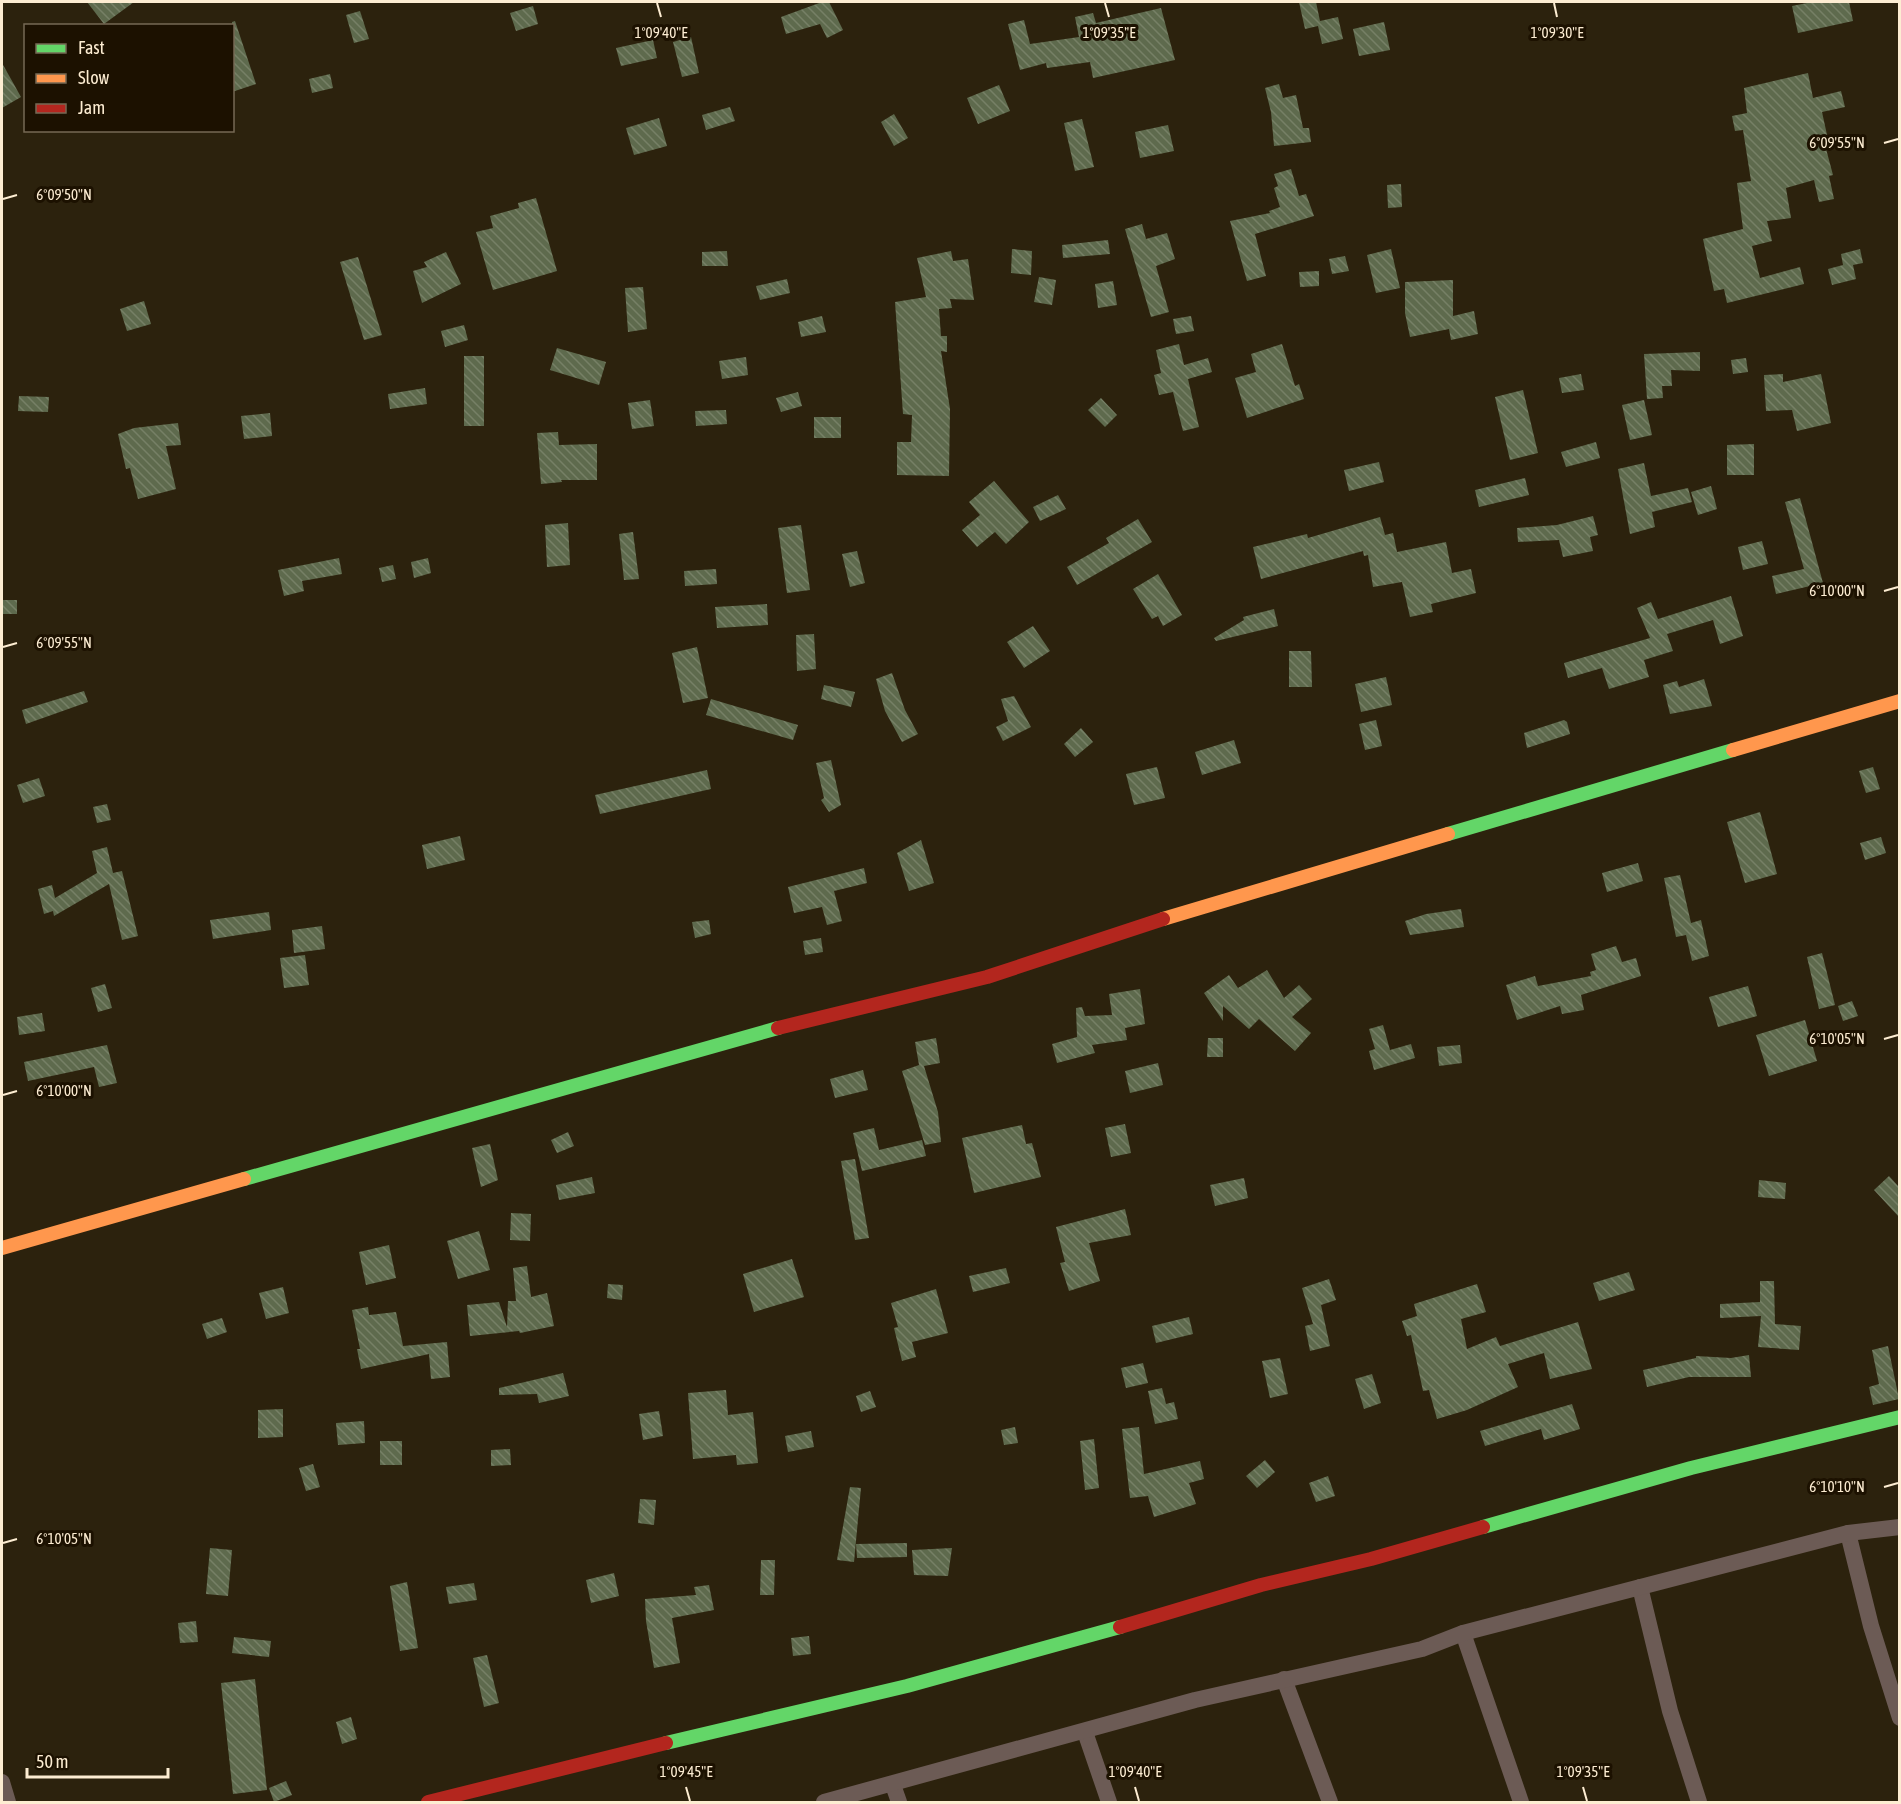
<svg xmlns="http://www.w3.org/2000/svg" width="1901" height="1804" viewBox="0 0 1901 1804" font-family="'Asap Condensed',sans-serif">
<defs>
<pattern id="building-back-hatch" width="6" height="6" patternUnits="userSpaceOnUse" patternTransform="scale(1.5)"><rect width="6" height="6" fill="#5e6a4d"/><path d="M-1 5l2 2M0 0l6 6M5-1l2 2" fill="none" stroke="#768066"/></pattern>
</defs>
<rect width="100%" height="100%" fill="#2c220d"/>
<g fill="url(#building-back-hatch)">
<polygon points="87,2 134,2 104,24"/>
<polygon points="822,2 829,2 843,30 827,38 820,24 786,34 781,17"/>
<polygon points="1299,2 1316,2 1320,21 1338,17 1343,39 1322,44 1318,26 1305,29"/>
<polygon points="1812,2 1849,2 1853,21 1798,33 1792,6"/>
<polygon points="533,6 538,24 516,31 510,13"/>
<polygon points="1161,8 1175,60 1093,78 1090,62 1047,68 1046,63 1020,70 1008,24 1024,20 1030,44 1079,37 1075,17 1093,13 1096,23"/>
<polygon points="360,11 369,39 354,43 346,15"/>
<polygon points="235,21 256,84 232,92 232,22"/>
<polygon points="1384,22 1390,50 1359,56 1353,29"/>
<polygon points="691,37 699,73 682,77 673,42"/>
<polygon points="653,40 657,58 621,66 616,48"/>
<polygon points="2,63 21,97 2,108"/>
<polygon points="1808,73 1813,98 1841,91 1845,107 1822,112 1829,144 1825,145 1833,175 1829,176 1834,199 1819,202 1814,180 1786,188 1791,218 1767,221 1772,241 1752,246 1760,278 1800,267 1804,284 1727,303 1724,289 1714,291 1703,239 1743,229 1737,183 1751,181 1743,130 1735,131 1732,116 1747,113 1744,88"/>
<polygon points="330,74 333,88 312,93 309,79"/>
<polygon points="1279,84 1283,98 1296,95 1303,128 1309,128 1311,142 1274,146 1271,112 1265,88"/>
<polygon points="999,85 1010,111 978,124 967,98"/>
<polygon points="730,107 735,121 706,130 702,115"/>
<polygon points="894,114 908,138 894,146 881,122"/>
<polygon points="659,118 667,146 634,155 626,128"/>
<polygon points="1082,119 1094,167 1075,171 1064,123"/>
<polygon points="1168,125 1174,151 1140,158 1135,132"/>
<polygon points="1291,169 1299,196 1306,194 1314,216 1255,234 1266,276 1247,281 1230,221 1270,213 1269,211 1280,207 1274,188 1278,186 1274,174"/>
<polygon points="1401,184 1402,207 1388,208 1387,185"/>
<polygon points="536,198 557,271 493,290 476,232 493,228 490,216 519,208 518,203"/>
<polygon points="1142,224 1146,239 1167,233 1175,259 1156,266 1169,312 1151,317 1125,229"/>
<polygon points="1108,240 1110,254 1063,258 1062,245"/>
<polygon points="1012,249 1032,251 1031,275 1011,273"/>
<polygon points="1391,249 1400,288 1376,293 1367,255"/>
<polygon points="1860,249 1863,263 1853,265 1856,279 1832,285 1828,269 1843,265 1841,254"/>
<polygon points="727,251 728,266 702,266 702,252"/>
<polygon points="951,251 953,261 968,259 974,300 950,299 952,308 939,309 941,336 947,336 947,352 941,351 950,409 949,476 897,475 897,442 911,442 912,415 903,414 895,302 926,297 917,258"/>
<polygon points="446,252 461,284 422,303 413,271 427,267 424,262"/>
<polygon points="1345,256 1349,271 1332,274 1329,259"/>
<polygon points="358,257 382,335 364,340 340,262"/>
<polygon points="1319,271 1319,286 1300,287 1299,272"/>
<polygon points="1039,277 1056,280 1052,305 1034,302"/>
<polygon points="787,279 790,293 760,300 756,286"/>
<polygon points="1453,280 1453,316 1474,311 1478,334 1451,340 1449,329 1410,337 1405,313 1405,282"/>
<polygon points="1113,281 1117,305 1098,308 1095,284"/>
<polygon points="643,287 647,329 628,332 625,288"/>
<polygon points="144,301 151,324 127,331 120,309"/>
<polygon points="822,316 826,332 801,337 798,322"/>
<polygon points="1191,316 1194,331 1176,334 1173,319"/>
<polygon points="464,325 468,340 445,347 441,331"/>
<polygon points="1179,344 1184,365 1208,358 1212,372 1188,379 1199,427 1183,431 1173,392 1159,395 1154,375 1161,373 1156,350"/>
<polygon points="1282,344 1295,386 1299,384 1304,399 1247,418 1235,378 1256,372 1251,354"/>
<polygon points="557,348 606,362 599,385 550,370"/>
<polygon points="1700,352 1700,371 1671,370 1672,386 1662,386 1663,398 1647,399 1644,354"/>
<rect x="464" y="356" width="20" height="70"/>
<polygon points="746,357 748,375 722,379 719,361"/>
<polygon points="1746,358 1748,372 1733,374 1731,360"/>
<polygon points="1581,374 1584,390 1562,393 1559,378"/>
<polygon points="1783,374 1783,382 1821,374 1831,423 1797,431 1792,410 1766,411 1764,375"/>
<polygon points="425,388 427,404 390,409 388,394"/>
<polygon points="1523,390 1538,453 1510,460 1495,397"/>
<polygon points="798,392 802,406 781,412 776,398"/>
<polygon points="19,396 49,397 48,412 18,411"/>
<polygon points="1101,398 1117,415 1105,427 1088,410"/>
<polygon points="650,400 654,426 632,429 628,403"/>
<polygon points="1644,400 1652,435 1630,440 1622,405"/>
<polygon points="726,410 727,424 696,426 695,411"/>
<polygon points="270,413 272,436 244,439 241,416"/>
<rect x="814" y="417" width="27" height="21"/>
<polygon points="178,423 181,445 166,446 176,489 138,499 130,468 126,469 118,434 134,428"/>
<polygon points="558,432 559,445 597,444 597,480 561,480 562,482 541,484 537,433"/>
<polygon points="1596,442 1600,458 1566,467 1561,452"/>
<polygon points="1754,444 1754,475 1727,475 1727,445"/>
<polygon points="1379,462 1384,482 1349,491 1344,470"/>
<polygon points="1644,463 1651,496 1688,488 1692,502 1652,512 1655,527 1630,534 1618,469"/>
<polygon points="1525,478 1529,495 1479,507 1475,490"/>
<polygon points="994,481 1029,522 1006,544 995,532 977,547 962,530 980,515 969,502"/>
<polygon points="1711,486 1717,509 1698,515 1691,492"/>
<polygon points="1058,495 1066,509 1040,521 1033,507"/>
<polygon points="1800,498 1823,583 1776,594 1772,576 1804,569 1785,502"/>
<polygon points="1593,516 1598,535 1590,537 1593,551 1563,557 1559,540 1518,542 1517,528 1557,525"/>
<polygon points="1380,517 1385,535 1393,533 1397,552 1446,542 1452,573 1471,569 1476,593 1431,604 1433,612 1410,617 1402,582 1373,587 1368,555 1364,556 1363,551 1261,579 1253,547 1307,534 1308,538"/>
<polygon points="1138,519 1152,542 1077,585 1067,567 1109,543 1106,538"/>
<polygon points="568,523 570,565 547,567 545,525"/>
<polygon points="801,525 810,590 787,593 778,528"/>
<polygon points="633,532 639,579 624,580 619,534"/>
<polygon points="1762,541 1768,564 1743,570 1738,547"/>
<polygon points="857,551 865,583 850,587 842,554"/>
<polygon points="339,558 342,574 302,581 304,591 284,596 278,570"/>
<polygon points="428,558 431,573 414,578 411,562"/>
<polygon points="393,565 396,579 382,582 379,568"/>
<polygon points="716,569 717,584 685,586 684,571"/>
<polygon points="1158,574 1182,615 1163,626 1158,616 1152,619 1133,589"/>
<polygon points="1731,596 1743,636 1720,644 1713,620 1667,634 1673,651 1644,660 1649,677 1609,689 1602,668 1568,678 1564,663 1650,638 1637,608 1651,602 1658,619"/>
<rect x="2" y="600" width="15" height="14"/>
<polygon points="767,604 768,625 717,628 715,607"/>
<polygon points="1274,609 1278,626 1216,641 1214,638 1244,620 1243,617"/>
<polygon points="1033,626 1050,651 1024,668 1007,642"/>
<polygon points="814,634 816,669 797,671 796,635"/>
<polygon points="697,647 708,698 683,703 672,653"/>
<polygon points="1289,651 1311,651 1312,687 1289,687"/>
<polygon points="892,673 905,710 918,734 902,742 885,711 876,679"/>
<polygon points="1386,677 1392,705 1361,712 1355,684"/>
<polygon points="1704,679 1712,706 1670,714 1663,685 1677,681 1679,687"/>
<polygon points="824,685 855,692 851,707 821,699"/>
<polygon points="84,691 88,702 26,724 22,710"/>
<polygon points="1014,696 1031,727 1003,741 996,727 1008,721 1001,699"/>
<polygon points="711,699 798,725 793,740 706,715"/>
<polygon points="1376,720 1382,746 1365,750 1359,724"/>
<polygon points="1564,720 1567,722 1570,734 1527,748 1524,733"/>
<polygon points="1081,728 1093,742 1075,757 1064,744"/>
<polygon points="1234,740 1241,763 1202,775 1195,752"/>
<polygon points="831,760 841,805 829,812 821,800 824,798 816,763"/>
<polygon points="1157,767 1165,798 1134,805 1126,774"/>
<polygon points="1873,767 1880,789 1866,793 1859,771"/>
<polygon points="707,770 711,789 600,814 595,795"/>
<polygon points="39,778 45,796 23,803 17,785"/>
<polygon points="107,804 111,820 97,823 93,807"/>
<polygon points="1760,812 1777,874 1745,883 1727,822"/>
<polygon points="460,836 465,860 427,869 422,845"/>
<polygon points="1881,837 1886,853 1865,860 1860,843"/>
<polygon points="921,840 934,883 909,891 897,853"/>
<polygon points="107,847 113,873 122,871 138,936 122,940 109,884 54,916 53,911 44,914 38,889 52,885 55,898 97,873 92,851"/>
<polygon points="1638,863 1643,881 1607,892 1602,873"/>
<polygon points="864,868 867,883 834,891 842,921 827,925 822,907 794,913 788,887"/>
<polygon points="1680,875 1691,923 1701,920 1709,956 1692,961 1686,935 1676,937 1664,878"/>
<polygon points="1461,909 1464,927 1410,935 1405,921 1426,914"/>
<polygon points="269,912 271,930 213,939 210,920"/>
<polygon points="709,920 711,934 695,938 692,922"/>
<polygon points="322,926 325,949 294,953 292,930"/>
<polygon points="821,938 823,952 805,955 803,941"/>
<polygon points="1616,946 1622,962 1636,958 1641,976 1581,995 1584,1010 1562,1014 1560,1006 1517,1020 1506,985 1535,976 1538,986 1591,976 1590,972 1596,970 1591,954"/>
<polygon points="1822,953 1835,1005 1819,1009 1807,957"/>
<polygon points="305,955 309,985 284,988 280,958"/>
<polygon points="1267,970 1284,998 1299,985 1312,999 1292,1017 1311,1033 1295,1051 1259,1019 1249,1029 1223,1006 1223,1021 1204,993 1229,975 1238,988"/>
<polygon points="105,984 112,1008 98,1012 91,988"/>
<polygon points="1748,986 1757,1016 1718,1027 1709,997"/>
<polygon points="1140,989 1145,1024 1125,1028 1127,1040 1092,1045 1095,1053 1057,1063 1052,1044 1077,1037 1076,1008 1082,1007 1085,1016 1112,1015 1109,994"/>
<polygon points="1852,1001 1858,1016 1843,1021 1838,1006"/>
<polygon points="42,1013 45,1031 19,1035 17,1017"/>
<polygon points="1805,1020 1817,1061 1769,1076 1756,1035"/>
<polygon points="1383,1025 1390,1050 1411,1044 1415,1058 1374,1070 1369,1051 1375,1049 1369,1029"/>
<polygon points="936,1038 940,1063 924,1066 938,1112 941,1142 925,1145 902,1071 919,1065 915,1042"/>
<polygon points="1208,1038 1223,1038 1223,1057 1207,1057"/>
<polygon points="107,1045 117,1083 99,1087 94,1067 28,1081 24,1062"/>
<polygon points="1460,1045 1462,1063 1439,1066 1437,1047"/>
<polygon points="1158,1063 1163,1085 1130,1093 1125,1071"/>
<polygon points="863,1070 868,1090 835,1098 830,1079"/>
<polygon points="1125,1124 1131,1153 1111,1157 1105,1128"/>
<polygon points="1022,1125 1026,1144 1032,1143 1041,1177 974,1193 962,1138"/>
<polygon points="874,1128 879,1150 922,1140 926,1156 862,1171 853,1133"/>
<polygon points="568,1132 574,1146 557,1153 551,1140"/>
<polygon points="490,1144 498,1180 481,1187 472,1148"/>
<polygon points="855,1159 869,1238 855,1240 841,1161"/>
<polygon points="1889,1176 1899,1187 1899,1217 1874,1190"/>
<polygon points="592,1177 595,1193 559,1200 556,1185"/>
<polygon points="1244,1178 1248,1198 1215,1206 1210,1185"/>
<polygon points="1759,1180 1786,1183 1785,1199 1758,1197"/>
<polygon points="1125,1209 1131,1235 1089,1243 1100,1281 1069,1291 1060,1263 1065,1262 1056,1227"/>
<polygon points="511,1213 531,1214 530,1241 510,1240"/>
<polygon points="479,1231 490,1270 458,1279 447,1241"/>
<polygon points="389,1245 396,1278 366,1285 359,1252"/>
<polygon points="792,1259 804,1297 754,1312 743,1274"/>
<polygon points="527,1266 531,1297 547,1293 554,1326 520,1333 519,1331 470,1336 467,1305 499,1302 507,1327 508,1301 516,1301 513,1268"/>
<polygon points="1006,1268 1010,1283 973,1292 969,1276"/>
<polygon points="1629,1272 1635,1290 1599,1301 1593,1283"/>
<polygon points="1329,1279 1336,1300 1321,1305 1330,1346 1310,1351 1305,1326 1313,1324 1302,1288"/>
<polygon points="1760,1281 1774,1281 1775,1324 1801,1326 1799,1350 1758,1347 1761,1316 1720,1318 1720,1304 1760,1302"/>
<polygon points="608,1284 623,1285 622,1300 607,1298"/>
<polygon points="1477,1284 1486,1312 1461,1319 1467,1349 1496,1337 1500,1346 1578,1322 1592,1369 1550,1379 1544,1353 1508,1364 1518,1387 1467,1410 1437,1419 1429,1390 1423,1391 1411,1335 1407,1336 1402,1321 1417,1316 1414,1304"/>
<polygon points="283,1287 289,1313 266,1319 259,1293"/>
<polygon points="936,1289 948,1333 912,1342 916,1357 902,1361 894,1328 898,1327 891,1303"/>
<polygon points="368,1307 369,1315 396,1312 403,1346 447,1342 450,1377 431,1379 429,1354 361,1369 357,1349 360,1349 352,1310"/>
<polygon points="1189,1317 1193,1334 1156,1343 1152,1326"/>
<polygon points="222,1318 227,1332 207,1339 202,1324"/>
<polygon points="1888,1346 1899,1399 1873,1405 1869,1387 1879,1384 1872,1350"/>
<polygon points="1749,1355 1751,1377 1689,1377 1647,1387 1643,1370 1696,1358 1696,1356 1731,1358"/>
<polygon points="1280,1358 1288,1394 1270,1398 1262,1361"/>
<polygon points="1143,1363 1148,1383 1126,1388 1121,1368"/>
<polygon points="563,1373 569,1396 539,1403 537,1394 499,1395 499,1388"/>
<polygon points="1372,1374 1381,1403 1364,1409 1355,1379"/>
<polygon points="1162,1388 1166,1404 1174,1402 1178,1419 1155,1424 1148,1391"/>
<polygon points="726,1390 728,1415 753,1412 758,1463 737,1465 736,1455 693,1459 688,1393"/>
<polygon points="870,1391 876,1407 861,1412 856,1396"/>
<polygon points="1572,1404 1580,1429 1544,1440 1541,1429 1485,1446 1480,1431"/>
<polygon points="283,1409 283,1437 258,1438 258,1410"/>
<polygon points="659,1411 663,1436 643,1440 639,1414"/>
<polygon points="364,1421 365,1443 338,1445 336,1423"/>
<polygon points="1015,1427 1018,1443 1004,1445 1001,1430"/>
<polygon points="1139,1427 1144,1474 1200,1461 1204,1479 1189,1483 1196,1504 1154,1517 1148,1496 1130,1498 1122,1429"/>
<polygon points="811,1431 814,1447 788,1452 785,1436"/>
<polygon points="1094,1439 1099,1488 1085,1490 1080,1441"/>
<rect x="380" y="1441" width="22" height="24"/>
<polygon points="510,1449 511,1465 491,1466 491,1450"/>
<polygon points="1265,1460 1275,1472 1257,1488 1246,1476"/>
<polygon points="313,1464 320,1487 306,1491 299,1468"/>
<polygon points="1328,1476 1335,1496 1316,1502 1309,1483"/>
<polygon points="850,1487 861,1488 854,1562 837,1560"/>
<polygon points="640,1499 656,1500 654,1525 638,1523"/>
<polygon points="907,1543 907,1557 857,1558 856,1544"/>
<polygon points="210,1548 232,1550 228,1596 206,1594"/>
<polygon points="952,1548 948,1576 914,1575 912,1550"/>
<polygon points="761,1560 775,1560 774,1595 760,1595"/>
<polygon points="614,1573 619,1596 591,1603 586,1580"/>
<polygon points="407,1582 418,1648 400,1651 390,1586"/>
<polygon points="474,1583 477,1600 449,1604 446,1587"/>
<polygon points="709,1585 714,1610 672,1618 680,1663 654,1668 646,1621 645,1599 696,1595 694,1587"/>
<polygon points="196,1621 198,1642 180,1643 178,1623"/>
<polygon points="809,1636 811,1654 793,1656 791,1638"/>
<polygon points="234,1637 271,1641 269,1657 232,1653"/>
<polygon points="487,1655 499,1703 484,1707 473,1658"/>
<polygon points="255,1679 267,1790 233,1794 221,1683"/>
<polygon points="351,1717 357,1739 342,1744 336,1722"/>
<polygon points="286,1781 292,1795 274,1802 269,1788"/>
</g>
<g fill="none" stroke-linecap="round" stroke-linejoin="round">
<g stroke="#6c5b55" stroke-width="16">
<polyline points="1848,1533 1871,1626 1900,1718"/>
<polyline points="1640,1587 1670,1711 1699,1802"/>
<polyline points="1463,1633 1521,1802"/>
<polyline points="1284,1679 1330,1802"/>
<polyline points="1085,1732 1109,1802"/>
<polyline points="2,1782 8,1802"/>
<polyline points="893,1785 899,1802"/>
<polyline points="824,1802 1195,1700 1422,1649 1463,1633 1848,1533 1900,1527"/>
</g>
<g stroke="#63d668" stroke-width="14">
<polyline points="1448,834 1733,750"/>
<polyline points="244,1179 778,1028"/>
<polyline points="1483,1527 1691,1468 1900,1417"/>
<polyline points="666,1743 907,1686 1120,1627"/>
</g>
<g stroke="#ff974d" stroke-width="14">
<polyline points="1733,750 1900,701"/>
<polyline points="1163,919 1448,834"/>
<polyline points="2,1248 244,1179"/>
</g>
<g stroke="#b3261e" stroke-width="14">
<polyline points="778,1028 987,977 1163,919"/>
<polyline points="1120,1627 1261,1585 1371,1559 1483,1527"/>
<polyline points="428,1802 666,1743"/>
</g>
</g>
<path fill="none" stroke="#fdedd2" stroke-width="2" d="M657,3L661,17M1105,3L1109,17M1554,3L1557,17M1884,143L1898,139M3,199L17,195M1884,591L1898,587M3,647L17,643M1884,1039L1898,1035M3,1095L17,1091M1884,1487L1898,1483M3,1543L17,1539M686,1787L690,1801M1135,1787L1139,1801M1583,1787L1587,1801"/>
<g font-size="15" text-anchor="middle" fill="#fdedd2" stroke="#1c1100" stroke-width="6" stroke-linejoin="round" paint-order="stroke">
<text x="661" y="38">1°09'40"E</text>
<text x="1109" y="38">1°09'35"E</text>
<text x="1557" y="38">1°09'30"E</text>
<text x="1837" y="148">6°09'55"N</text>
<text x="64" y="200">6°09'50"N</text>
<text x="1837" y="596">6°10'00"N</text>
<text x="64" y="648">6°09'55"N</text>
<text x="1837" y="1044">6°10'05"N</text>
<text x="64" y="1096">6°10'00"N</text>
<text x="1837" y="1492">6°10'10"N</text>
<text x="64" y="1544">6°10'05"N</text>
<text x="686" y="1777">1°09'45"E</text>
<text x="1135" y="1777">1°09'40"E</text>
<text x="1583" y="1777">1°09'35"E</text>
</g>
<rect width="1901" height="1804" fill="none" stroke="#fdedd2" stroke-width="6"/>
<rect x="24" y="24" width="210" height="108" fill="#1c1100" stroke="#766954" stroke-width="1.5"/>
<rect x="36" y="44" width="30" height="9" fill="#63d668" stroke="#766954" stroke-width="1.5"/>
<text x="78" y="54" font-size="18" fill="#fdedd2">Fast</text>
<rect x="36" y="74" width="30" height="9" fill="#ff974d" stroke="#766954" stroke-width="1.5"/>
<text x="78" y="84" font-size="18" fill="#fdedd2">Slow</text>
<rect x="36" y="104" width="30" height="9" fill="#b3261e" stroke="#766954" stroke-width="1.5"/>
<text x="78" y="114" font-size="18" fill="#fdedd2">Jam</text>
<path d="M27 1768v9h141v-9" fill="none" stroke="#fdedd2" stroke-width="3"/>
<text x="36" y="1768" font-size="18" fill="#fdedd2" stroke="#1c1100" stroke-width="4.5" paint-order="stroke">50 m</text>
</svg>
